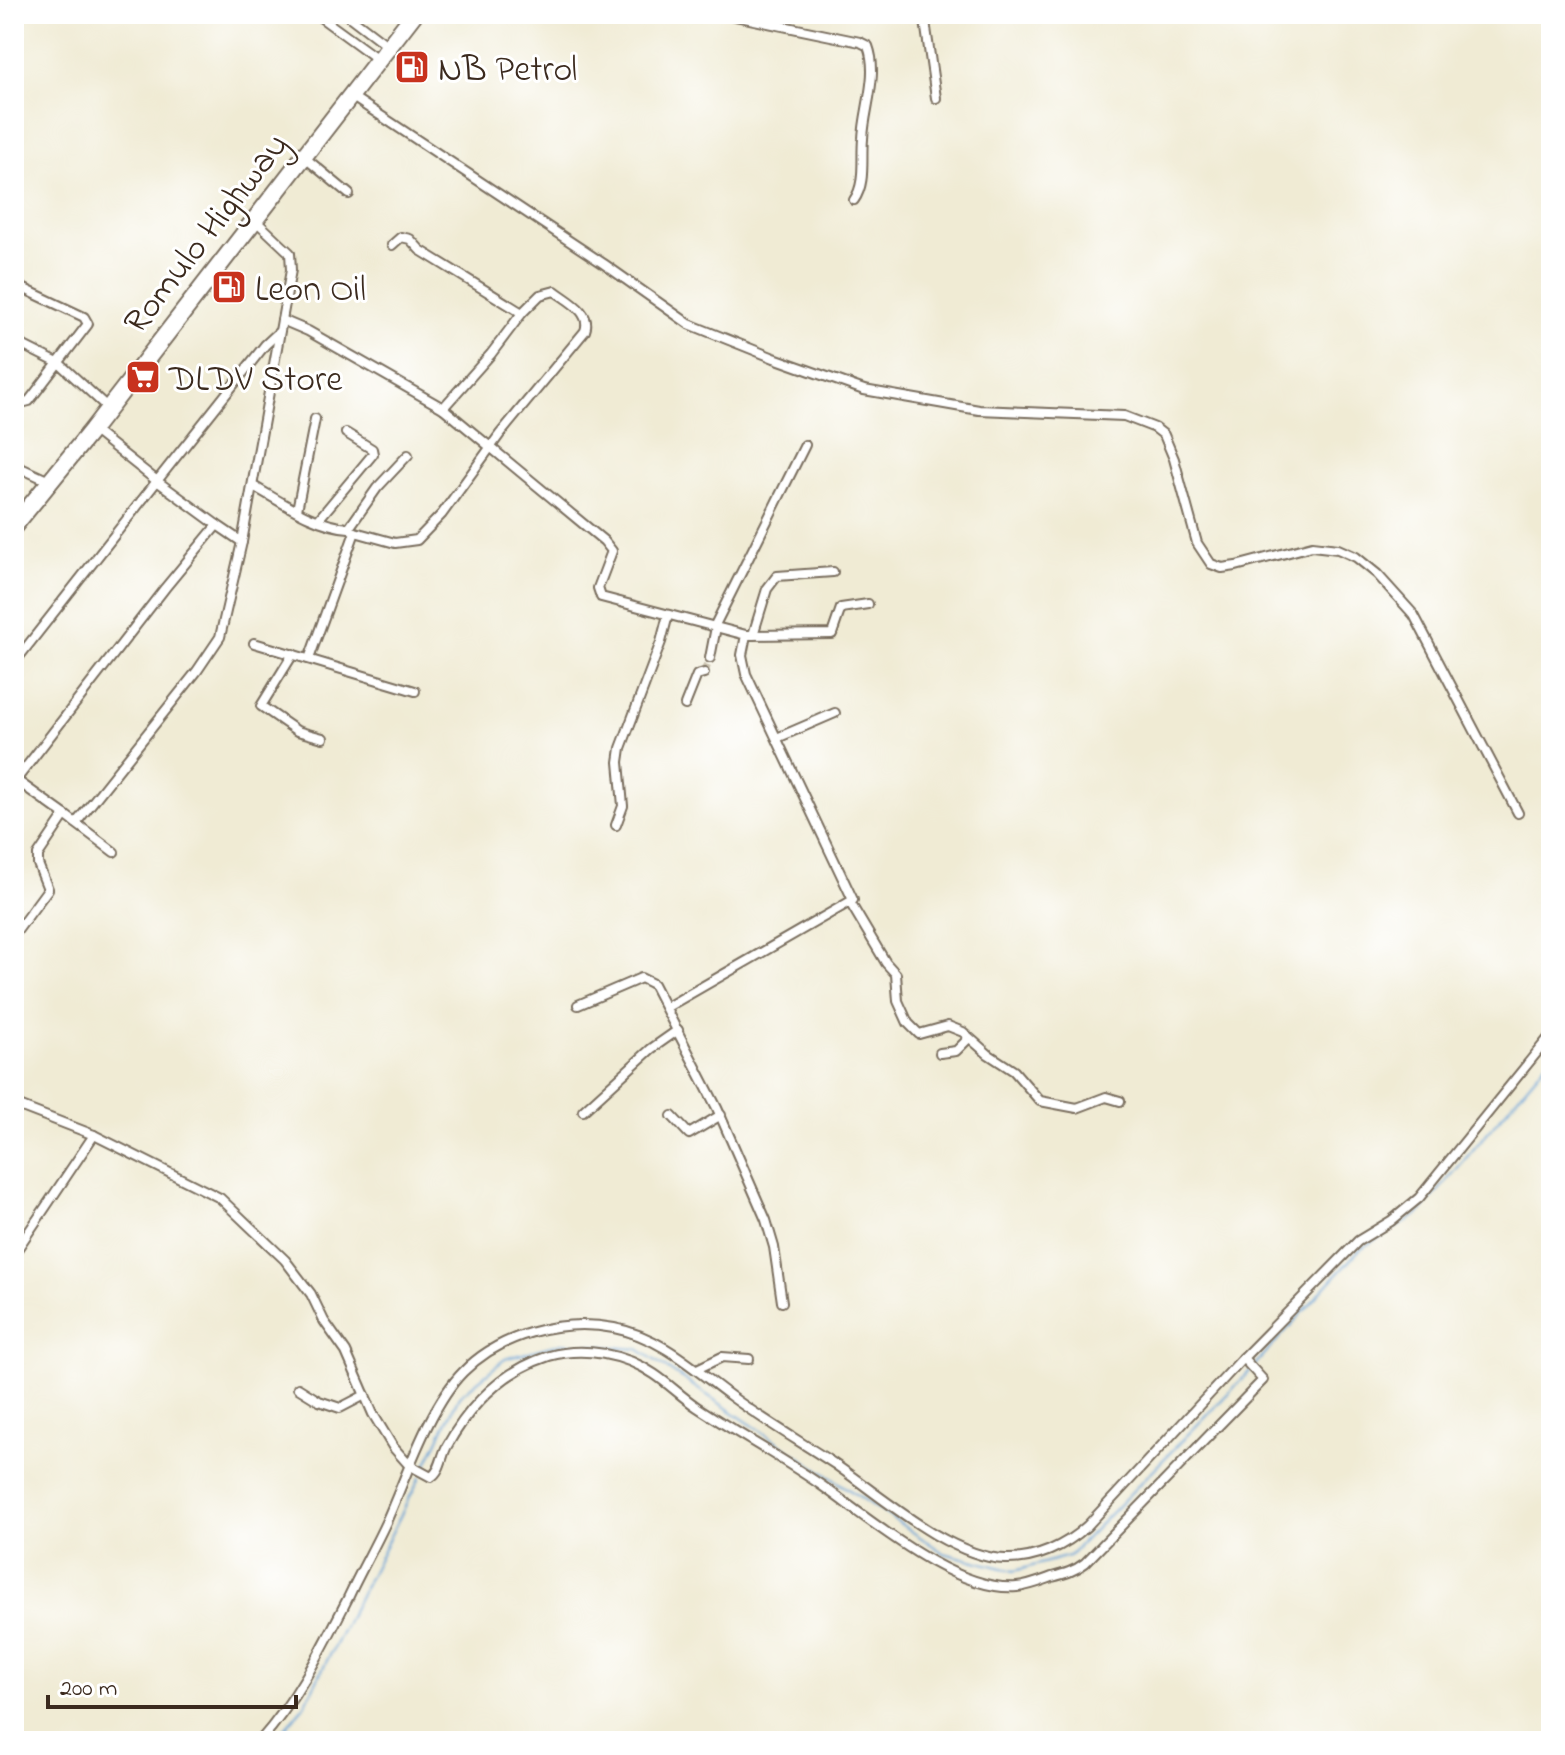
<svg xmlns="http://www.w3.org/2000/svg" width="1565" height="1755" viewBox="0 0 1565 1755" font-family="'Indie Flower',sans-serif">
<rect width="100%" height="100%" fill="#fff"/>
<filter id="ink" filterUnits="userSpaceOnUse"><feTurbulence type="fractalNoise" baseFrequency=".0125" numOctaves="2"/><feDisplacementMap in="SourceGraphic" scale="16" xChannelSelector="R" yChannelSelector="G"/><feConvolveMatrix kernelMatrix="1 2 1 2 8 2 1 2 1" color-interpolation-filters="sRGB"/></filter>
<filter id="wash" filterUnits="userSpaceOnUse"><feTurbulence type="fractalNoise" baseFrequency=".006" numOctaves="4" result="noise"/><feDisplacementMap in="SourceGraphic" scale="32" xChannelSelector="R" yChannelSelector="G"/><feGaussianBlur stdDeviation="1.8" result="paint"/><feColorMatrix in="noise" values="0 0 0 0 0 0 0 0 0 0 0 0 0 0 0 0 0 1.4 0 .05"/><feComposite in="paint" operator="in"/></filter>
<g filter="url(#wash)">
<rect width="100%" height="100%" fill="#f0ebd4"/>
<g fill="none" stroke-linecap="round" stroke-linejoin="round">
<g stroke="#64a1d5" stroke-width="2">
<polyline points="1254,1366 1360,1249 1419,1214 1551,1057"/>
<polyline points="425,1468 459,1396 505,1359 561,1343 638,1349 944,1553 1014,1571 1069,1556 1250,1371"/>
<polyline points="274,1741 304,1706 420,1477"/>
</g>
</g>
</g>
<g filter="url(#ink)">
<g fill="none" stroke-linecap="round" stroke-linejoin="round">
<polyline stroke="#ccc4b0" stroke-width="8" stroke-dasharray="8 4" stroke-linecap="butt" points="704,673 710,658"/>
<g stroke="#7a6e5e" stroke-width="12">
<g id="street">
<polyline points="316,14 379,60"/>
<polyline points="346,14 388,46"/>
<path d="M725,14L860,42L868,46C879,75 864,109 863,139C861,160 866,183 854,200"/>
<polyline points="924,14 936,98"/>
<polyline points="351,96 604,264 689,324 774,358 864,390 979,410 1124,416 1155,428 1164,435 1174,459 1197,543 1211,564 1222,568 1236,566 1312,546 1338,549 1356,557 1377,574 1414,615 1518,813"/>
<polyline points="304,157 349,194"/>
<polyline points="392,245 401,237 410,239 420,250 522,313"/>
<polyline points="14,284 84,317 88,324 29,401 21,403 14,400"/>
<polyline points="282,320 308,331 443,408 604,541 612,551 598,588 601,597 746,635 742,655 746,674 853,900 667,1007"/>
<polyline points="14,341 60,364 108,408"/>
<polyline points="93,430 157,481 265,345 279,332"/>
<polyline points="14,465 49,481"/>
<path d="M253,486C282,502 315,526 349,528L377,488L408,455"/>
<polyline points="297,510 315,419"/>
<polyline points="318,520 373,454 372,449 346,433"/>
<polyline points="217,525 242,542 291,270 290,253 255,220"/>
<path d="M355,532L395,543L417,540L442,514L500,434L585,331C592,312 568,301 555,291L540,295L522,313L491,354L443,408"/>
<polyline points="714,627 805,445"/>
<polyline points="746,635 832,634 841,608 868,604"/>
<polyline points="753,635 767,589 777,576 833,572"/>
<polyline points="254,643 415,691"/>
<polyline points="293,654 261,706 297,731 323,738"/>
<polyline points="710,658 716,627"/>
<polyline points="309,659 355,532 353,531"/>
<polyline points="14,663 157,481 217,525 165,588 16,780 65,815 38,855 38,864 48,889 14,935"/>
<polyline points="685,705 697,675 704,673"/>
<polyline points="777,738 835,713"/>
<polyline points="65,815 114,852"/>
<polyline points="76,823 197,671 220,637 242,542"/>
<polyline points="616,825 623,806 619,762 621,748 661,642 668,615"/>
<polyline points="851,904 886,963 896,974 898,1001 908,1023 919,1034 948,1026 963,1032 988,1054 1014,1071 1040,1101 1077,1108 1106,1097 1120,1101"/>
<polyline points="578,1005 641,978 653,984 717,1108 766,1220 774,1247 782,1302"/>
<polyline points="940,1053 956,1051 968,1039"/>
<path d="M14,1104L94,1135L220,1198L285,1260L311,1294L324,1321L346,1352L373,1414L393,1447L409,1465L431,1477C441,1471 441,1457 447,1446C470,1405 502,1371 549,1356C583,1346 625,1354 654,1374C669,1384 682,1397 697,1407C738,1434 781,1457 821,1485C871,1520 954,1592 1017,1587C1029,1586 1041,1581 1052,1577C1064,1574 1075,1571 1085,1563L1263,1380L1243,1358"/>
<polyline points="583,1111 651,1049 678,1030"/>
<polyline points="672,1116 689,1134 721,1115"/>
<polyline points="18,1248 94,1135"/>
<polyline points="697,1369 722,1357 749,1359"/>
<polyline points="298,1388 319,1401 340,1408 365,1395"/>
<path d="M260,1741C298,1698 322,1649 348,1598C360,1572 374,1548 386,1522C406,1478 429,1406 463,1372C500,1334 562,1318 614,1328C661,1337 694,1369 732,1397C765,1421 799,1441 833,1463C879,1494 948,1557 1005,1559C1036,1560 1065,1546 1087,1526L1243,1358L1358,1241L1391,1221L1419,1198L1551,1035"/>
</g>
</g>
<g stroke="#7a6e5e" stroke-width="20">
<polyline id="highway" points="14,526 92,430 414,14"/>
</g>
<use href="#street" stroke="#fff" stroke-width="8"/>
<use href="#highway" stroke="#fff" stroke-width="16"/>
</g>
</g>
<defs>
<g id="fuel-square" transform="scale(1.8)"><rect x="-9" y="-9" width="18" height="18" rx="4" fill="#c8321e" stroke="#fff"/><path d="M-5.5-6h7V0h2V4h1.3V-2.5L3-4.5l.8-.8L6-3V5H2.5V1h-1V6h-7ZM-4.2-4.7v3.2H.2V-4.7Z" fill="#fff"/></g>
<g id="supermarket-square" transform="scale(1.8)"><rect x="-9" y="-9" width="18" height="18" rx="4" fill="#c8321e" stroke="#fff"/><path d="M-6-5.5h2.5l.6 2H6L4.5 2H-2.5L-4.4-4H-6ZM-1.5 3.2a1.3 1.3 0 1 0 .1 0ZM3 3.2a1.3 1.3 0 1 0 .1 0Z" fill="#fff"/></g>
</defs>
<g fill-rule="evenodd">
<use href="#fuel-square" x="412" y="67"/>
<use href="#fuel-square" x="229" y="287"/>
<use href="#supermarket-square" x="143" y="377"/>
</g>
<g text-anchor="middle" stroke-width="6" stroke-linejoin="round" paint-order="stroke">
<g font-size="36" fill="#3b2a1e" stroke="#fff" text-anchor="start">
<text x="438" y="80">NB Petrol</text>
<text x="255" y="300">Leon Oil</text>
<text x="169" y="390">DLDV Store</text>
</g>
<g font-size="36" fill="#3b2a1e" stroke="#fff">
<text transform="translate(204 232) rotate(-52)" y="13">Romulo Highway</text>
</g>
</g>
<rect width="1565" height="1755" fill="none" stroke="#fff" stroke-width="48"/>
<path d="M48 1695v12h248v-12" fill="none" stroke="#3b2a1e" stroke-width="4"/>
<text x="60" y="1695" font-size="24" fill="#3b2a1e" stroke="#ffffff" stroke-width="6" paint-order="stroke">200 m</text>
</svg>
